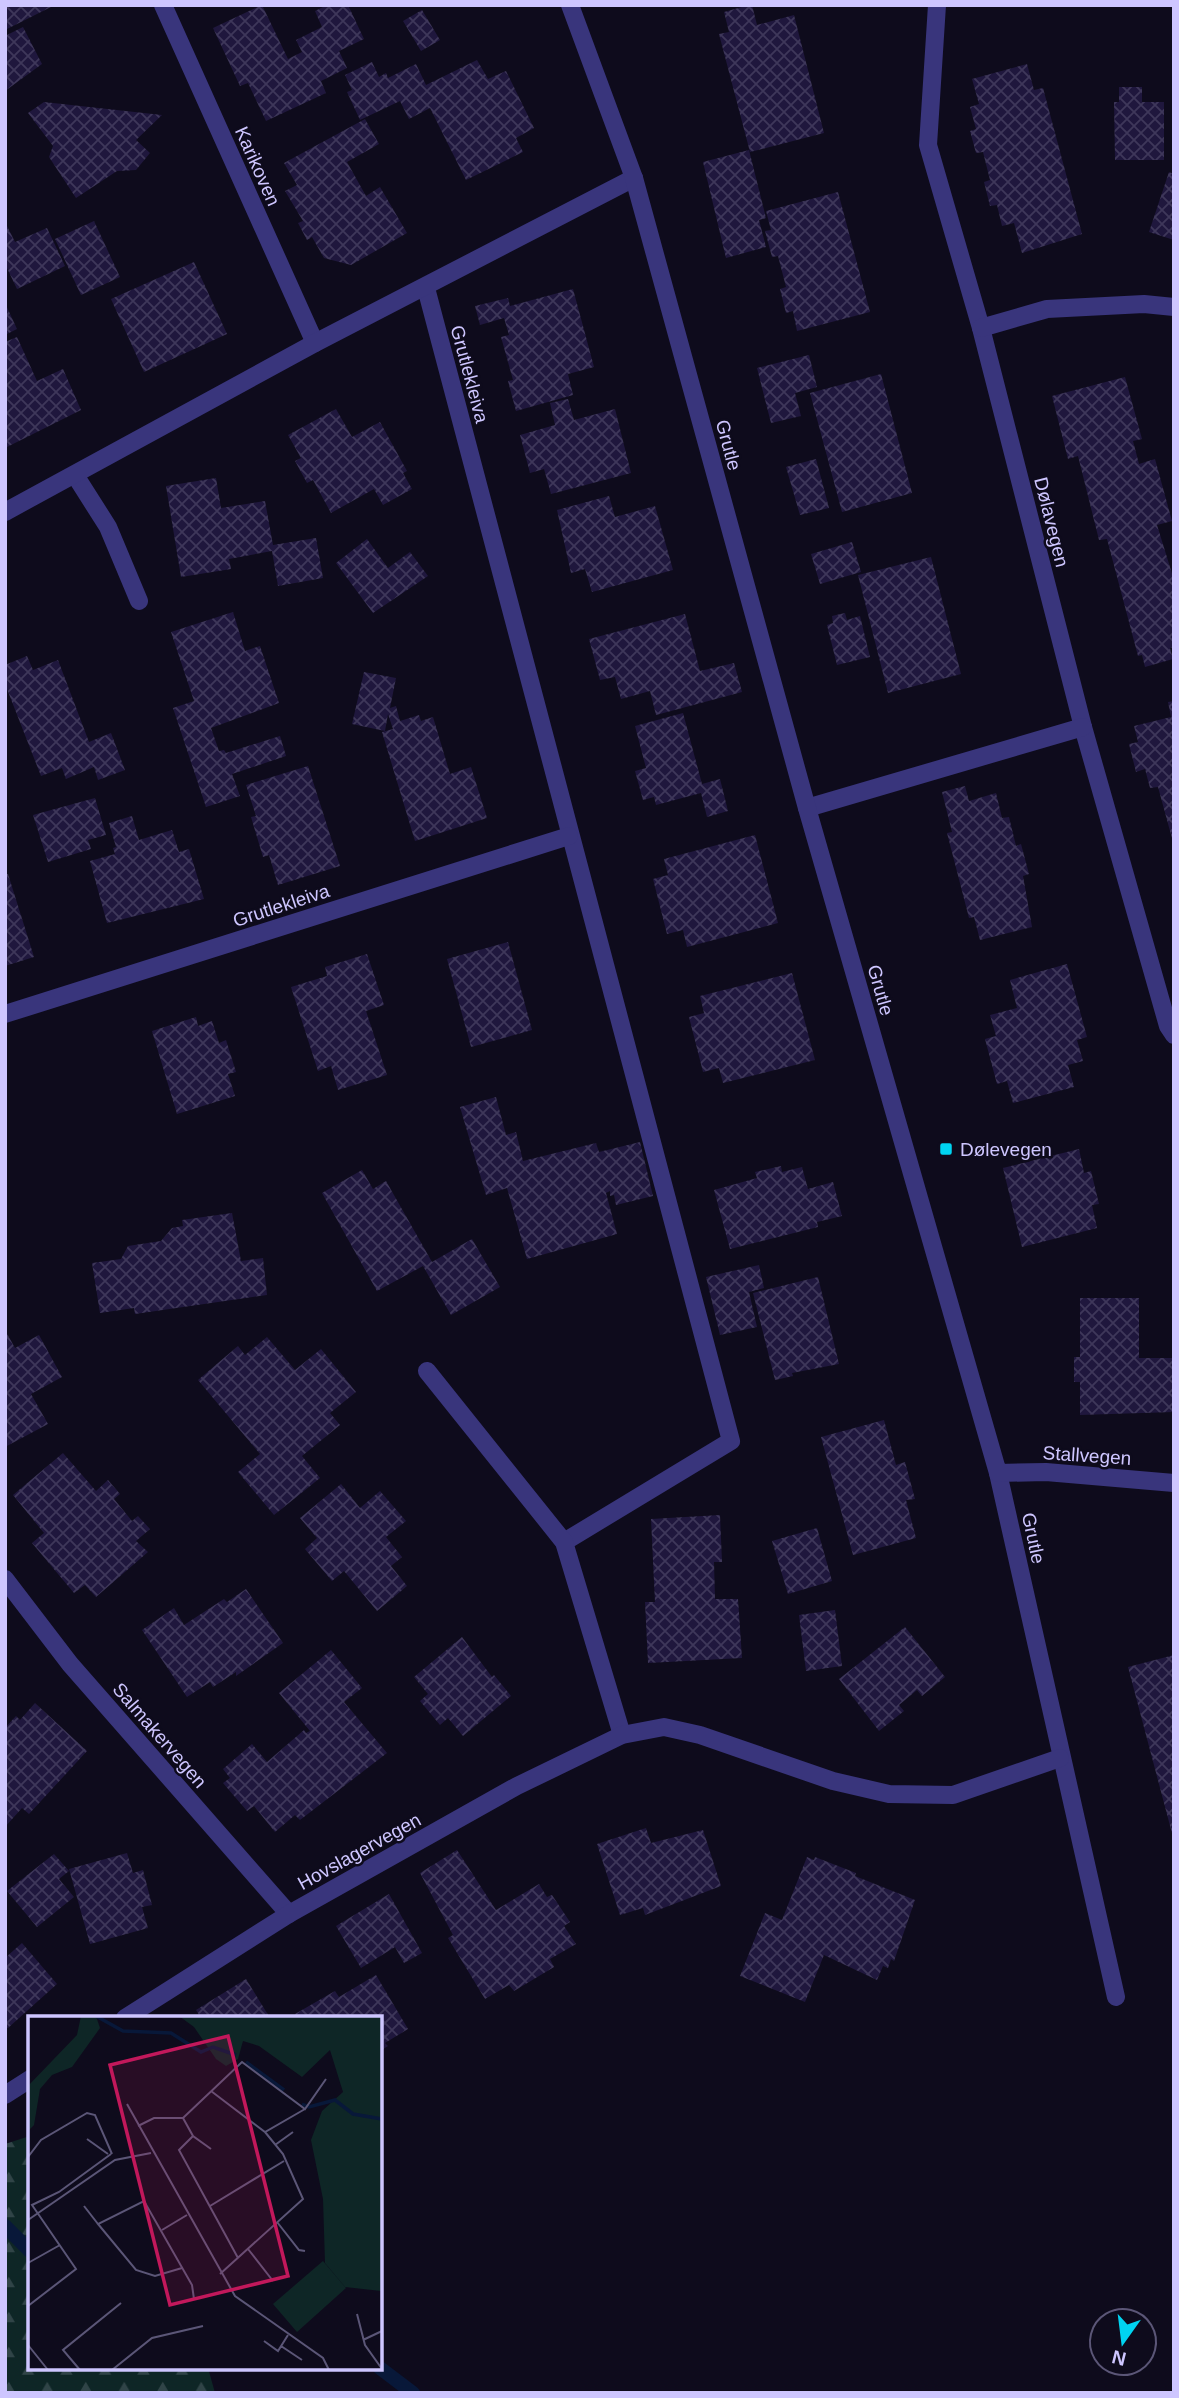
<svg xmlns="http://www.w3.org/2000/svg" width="1179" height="2398" viewBox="0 0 1179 2398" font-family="Arial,sans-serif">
<defs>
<pattern id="forest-firs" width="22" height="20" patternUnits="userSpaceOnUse" patternTransform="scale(1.75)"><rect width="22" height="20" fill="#0e2626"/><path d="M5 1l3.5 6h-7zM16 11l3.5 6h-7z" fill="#304447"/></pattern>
<pattern id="building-cross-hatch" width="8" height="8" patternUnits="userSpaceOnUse" patternTransform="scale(1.75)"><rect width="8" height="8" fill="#1f173d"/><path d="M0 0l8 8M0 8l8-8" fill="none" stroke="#3e375a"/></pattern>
</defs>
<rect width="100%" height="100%" fill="#0e0b1c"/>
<polygon fill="url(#forest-firs)" points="30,2136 30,2368 208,2368 215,2393 5,2393 5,2144"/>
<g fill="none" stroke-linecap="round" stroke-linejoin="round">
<g stroke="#081839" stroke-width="14">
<polyline points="5,2226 30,2251"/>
<polyline points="380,2368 413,2393"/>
</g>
</g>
<g fill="url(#building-cross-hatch)">
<polygon points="5,5 55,5 5,30"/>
<polygon points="262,5 288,59 302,52 296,40 322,27 315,11 327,5 348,5 364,39 339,51 347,68 321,81 326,93 266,121 248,83 240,86 213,28"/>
<polygon points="749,5 752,5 757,25 794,15 824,133 750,152 719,34 729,32 724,12"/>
<polygon points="422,10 440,40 421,51 403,21"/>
<polygon points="23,27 42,64 5,91 5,36"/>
<polygon points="477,60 488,79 506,71 534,128 516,138 523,152 466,180 430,108 409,119 400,101 360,120 347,92 352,90 345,75 372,62 379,77 386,73 388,78 416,64 426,85"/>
<polygon points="1027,64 1034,90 1043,88 1082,234 1022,253 1014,223 1002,226 997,205 990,206 984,182 990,180 983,152 976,153 970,131 976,129 970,107 979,104 972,79"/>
<polygon points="1119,87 1142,87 1142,102 1164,102 1164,160 1115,160 1114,102 1119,102"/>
<polygon points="44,102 162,115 136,140 150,153 136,170 117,171 76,198 49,157 53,146 28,113"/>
<polygon points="365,119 379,144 347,162 366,196 380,187 407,233 351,265 324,258 312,237 307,240 298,223 303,221 285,191 297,185 284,163"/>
<polygon points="749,150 766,218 759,220 766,247 726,258 703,162"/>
<polygon points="1169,172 1174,174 1174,240 1149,232"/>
<polygon points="838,192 870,312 797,331 793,311 786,313 780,289 786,287 778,256 772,257 765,231 771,230 766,211"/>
<polygon points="94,221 120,277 81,295 55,239"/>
<polygon points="5,222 15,242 47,228 65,266 17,289 5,264"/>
<polygon points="194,262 227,334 144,372 111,299"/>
<polygon points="573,289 594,367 568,374 573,395 516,411 508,381 513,380 501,337 509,335 504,318 480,325 475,306 508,298 510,306"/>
<polygon points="5,303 17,329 5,335"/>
<polygon points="17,337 37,381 63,369 81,410 5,448 5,342"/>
<polygon points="809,355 817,387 795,393 801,416 771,423 757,368"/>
<polygon points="881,374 912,493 842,512 810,393"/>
<polygon points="1125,377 1142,439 1133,441 1139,464 1155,459 1172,521 1157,525 1174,580 1174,647 1170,648 1173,659 1145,667 1142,655 1138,656 1107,539 1099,540 1078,456 1068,459 1052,396"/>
<polygon points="568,399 574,420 615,409 631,473 551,494 544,469 530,473 520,435 555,425 550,403"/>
<polygon points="336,409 352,437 380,422 407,471 403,473 412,489 383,505 374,489 331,513 313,480 307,483 295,461 301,458 288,435"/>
<polygon points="816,459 829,508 800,515 786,467"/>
<polygon points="216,478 221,508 265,501 273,545 316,538 323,578 278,586 272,551 229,559 231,569 181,577 166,486"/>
<polygon points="609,496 615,517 655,506 673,570 592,592 585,569 571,573 557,510"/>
<polygon points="367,539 388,568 410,552 428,576 373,613 336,563"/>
<polygon points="852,542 861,572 820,584 811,554"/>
<polygon points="931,557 961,674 888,693 858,575"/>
<polygon points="233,612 245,651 260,646 279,703 211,728 219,751 224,750 226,753 280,736 286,756 232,774 240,796 206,807 173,708 194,701 171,632"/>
<polygon points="845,613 847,620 860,616 870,657 837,665 827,625 833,623 832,616"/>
<polygon points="685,614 700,671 734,663 742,692 656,715 650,691 621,699 615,677 600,680 589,639"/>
<polygon points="27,656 33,670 58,660 89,742 111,733 125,770 98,780 94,767 66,779 62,768 41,776 5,684 5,665"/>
<polygon points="364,672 396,678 390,708 396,706 400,721 419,715 421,721 433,717 450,774 471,767 487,818 415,841 382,732 393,729 388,714 385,731 352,724"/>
<polygon points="1174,701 1174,842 1173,842 1158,787 1150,788 1145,769 1136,772 1129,744 1138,742 1134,726 1171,717 1168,702"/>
<polygon points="683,713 702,784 720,779 728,811 707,817 701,793 656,805 654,797 643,800 635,771 646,768 635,726"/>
<polygon points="308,766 340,866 278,885 269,855 263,857 251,817 256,816 246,785"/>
<polygon points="965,786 969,801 996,793 1002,818 1009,817 1016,846 1021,844 1029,874 1023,876 1032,927 980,940 974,917 969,918 947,833 952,832 942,792"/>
<polygon points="95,798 106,835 88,840 91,849 48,862 33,815"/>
<polygon points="132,816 139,840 172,830 179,852 189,849 204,899 107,923 90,861 115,854 113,848 116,847 109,823"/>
<polygon points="755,835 778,923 687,947 683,930 667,934 653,879 668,875 664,859"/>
<polygon points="5,874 8,874 34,957 5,966"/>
<polygon points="508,942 532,1030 471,1047 447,959"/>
<polygon points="367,954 384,1005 366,1011 387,1075 338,1090 331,1066 318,1071 291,987 327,976 325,967"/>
<polygon points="1067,964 1087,1037 1077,1040 1083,1061 1068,1065 1074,1087 1013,1103 1007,1081 997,1084 985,1039 996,1036 990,1015 1017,1008 1010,980"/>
<polygon points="792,973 815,1060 723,1083 719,1068 703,1072 689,1017 704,1013 700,996"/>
<polygon points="196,1017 198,1026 212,1021 219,1043 226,1040 236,1072 228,1074 235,1096 177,1114 152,1031"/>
<polygon points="496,1097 506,1135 516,1132 523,1161 596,1143 599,1152 640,1142 653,1196 616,1205 614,1195 610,1196 610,1191 606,1193 617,1234 527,1259 507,1188 486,1195 460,1107"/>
<polygon points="1079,1149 1084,1173 1091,1171 1099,1204 1092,1205 1097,1228 1022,1247 1003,1168"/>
<polygon points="781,1166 782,1172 802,1167 808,1189 833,1182 842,1216 817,1222 818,1227 730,1249 714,1190 757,1178 755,1172"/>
<polygon points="362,1170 373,1189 386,1181 432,1262 472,1239 500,1287 451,1315 423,1266 377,1291 322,1193"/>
<polygon points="232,1213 241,1261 263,1258 267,1295 135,1314 134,1308 100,1313 92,1263 121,1259 128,1246 161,1241 172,1228 183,1226 182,1220"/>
<polygon points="759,1265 764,1288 749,1292 757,1327 720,1335 706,1277"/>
<polygon points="818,1277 839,1364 792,1373 793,1376 775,1380 753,1293"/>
<polygon points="1080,1298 1139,1298 1139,1358 1174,1358 1174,1412 1080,1415 1080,1382 1074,1382 1074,1357 1080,1357"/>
<polygon points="5,1330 15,1348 39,1335 62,1377 31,1394 48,1424 5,1447"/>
<polygon points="267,1337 295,1370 321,1349 356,1392 330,1413 340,1425 302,1456 320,1478 274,1515 238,1472 260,1454 198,1380 238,1346 245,1355"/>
<polygon points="884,1420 896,1465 905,1462 915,1499 906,1500 916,1538 853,1555 821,1437"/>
<polygon points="63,1453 96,1491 108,1480 120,1494 114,1499 132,1521 138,1516 150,1529 136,1541 148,1552 96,1597 85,1585 74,1593 32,1543 44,1533 13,1495"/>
<polygon points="341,1484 360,1508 380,1491 406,1521 386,1537 402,1557 391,1566 407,1586 377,1611 344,1571 332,1581 305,1549 317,1538 300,1518"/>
<polygon points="720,1515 722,1562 714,1562 715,1599 738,1599 742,1658 648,1663 645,1602 655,1602 651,1519"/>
<polygon points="817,1528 832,1581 788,1594 772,1541"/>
<polygon points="246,1589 283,1643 236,1676 236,1672 213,1687 210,1682 187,1697 142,1630 174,1608 184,1625 224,1599 227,1602"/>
<polygon points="835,1610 842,1666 806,1671 799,1615"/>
<polygon points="905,1627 945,1677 922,1696 917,1690 899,1705 904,1711 879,1731 839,1679"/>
<polygon points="462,1637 492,1677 494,1675 511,1696 463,1736 448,1718 440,1725 420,1701 428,1694 414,1677"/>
<polygon points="331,1650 362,1688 344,1702 387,1753 300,1820 295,1815 275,1832 254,1806 247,1811 223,1783 230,1778 223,1769 252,1744 267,1762 304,1730 306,1733 310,1731 279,1693"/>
<polygon points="1174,1655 1174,1837 1173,1837 1128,1667"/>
<polygon points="35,1703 87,1751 29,1814 22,1808 5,1827 5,1728 16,1716 20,1720"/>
<polygon points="646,1828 651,1843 703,1830 721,1886 645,1915 643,1908 620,1915 597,1844"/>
<polygon points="457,1850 496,1910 539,1884 547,1897 552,1895 570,1922 564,1926 576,1944 550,1959 554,1967 514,1991 509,1985 485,1999 448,1938 453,1935 420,1873"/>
<polygon points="127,1853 133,1873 143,1870 152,1905 142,1907 148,1928 90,1944 69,1869"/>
<polygon points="54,1854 69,1871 59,1879 74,1897 37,1927 7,1891"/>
<polygon points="807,1857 814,1860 815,1857 856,1873 855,1876 915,1900 894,1961 891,1959 888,1968 883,1966 877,1980 824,1955 805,2002 740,1976 765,1913 782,1920"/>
<polygon points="389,1894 422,1953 404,1963 395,1947 361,1968 336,1926"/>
<polygon points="22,1943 57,1984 8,2028 5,2027 5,1958"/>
<polygon points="376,1975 408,2029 385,2043 388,2046 380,2051 380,2018 298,2018 295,2014 335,1991 339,1997"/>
<polygon points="246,1979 270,2018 201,2018 196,2010"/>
</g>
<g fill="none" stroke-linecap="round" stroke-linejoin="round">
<g stroke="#39357c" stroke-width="18">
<polyline points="163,5 315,343"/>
<polyline points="937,5 928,145 981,328 1083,727 1168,1026 1174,1035"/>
<polyline points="426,288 731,1441 564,1542"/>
<polyline points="981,328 1047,309 1144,304 1174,307"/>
<polyline points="75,475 108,527 139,601"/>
<polyline points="5,512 315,343 634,178"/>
<polyline points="807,808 1083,727"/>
<polyline points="5,1014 569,836"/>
<polyline points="427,1371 564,1542 622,1735"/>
<polyline points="998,1473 1116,1997"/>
<polyline points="5,1579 70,1664 289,1914"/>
<polyline points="125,2018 289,1914 517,1786 622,1735 664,1727 700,1735 833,1781 889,1794 953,1795 1060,1758"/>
<polyline points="5,2095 30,2079"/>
</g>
<polyline stroke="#39357c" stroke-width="18" points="570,5 634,178 807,808 998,1473 1046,1472 1174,1483"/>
</g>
<rect fill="#00d4f1" stroke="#0e0b1c" stroke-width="2.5" x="939" y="1142" width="14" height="14" rx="3.5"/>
<g text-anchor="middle" stroke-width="5" stroke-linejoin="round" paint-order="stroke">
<g font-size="19" fill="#cec6ff" stroke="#0e0b1c">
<text transform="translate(258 166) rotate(66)" y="7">Karikoven</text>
<text transform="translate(470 374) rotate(75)" y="7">Grutlekleiva</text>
<text transform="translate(729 445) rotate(75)" y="7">Grutle</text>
<text transform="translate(1052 522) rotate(76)" y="7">Dølavegen</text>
<text transform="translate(281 905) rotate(-18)" y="7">Grutlekleiva</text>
<text transform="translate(881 990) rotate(74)" y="7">Grutle</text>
<text transform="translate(1087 1455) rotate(4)" y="7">Stallvegen</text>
<text transform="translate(1034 1538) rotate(78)" y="7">Grutle</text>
<text transform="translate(160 1735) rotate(49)" y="7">Salmakervegen</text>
<text transform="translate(359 1851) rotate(-29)" y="7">Hovslagervegen</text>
</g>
<g font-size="19" fill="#cec6ff" stroke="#0e0b1c" text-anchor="start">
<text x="960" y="1156">Dølevegen</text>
</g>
</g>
<g transform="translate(28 2016)">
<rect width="354" height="354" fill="#0e0b1c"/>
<path d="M295,245L318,272L269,316L245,288Z" fill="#0e2626"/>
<path d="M151,0H353V275L317,271L297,247L295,183L283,124L294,95L315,76L302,34L274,61L231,30L215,25L210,43L198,50L188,43L166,11Z" fill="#0e2626"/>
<path d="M53,0H68L72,12L44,51L24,59L12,73L6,109L0,115V70L49,19Z" fill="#0e2626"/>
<path fill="none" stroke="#081839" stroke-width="3.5" d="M68,0L95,15L143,17L173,36L185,31L208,39M218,46L256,74M274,88L281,91L307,84L325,98L354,103"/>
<path fill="none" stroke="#5b5677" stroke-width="2" d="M183,75L237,116L277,93M99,88L207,280L295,342L301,354M155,102L165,120L183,133M110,110L126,102H155L214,46L277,93L298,63M165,120L151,134L210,242M59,123L80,138M247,129L265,116M0,141L13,124L59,97L67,99L84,138M56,190L70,208M182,190L256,145M0,204L87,144L123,137M249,206L271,234L277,235M134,214L159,199M220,233L245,265M0,247L32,229M154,252L127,260L108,254L70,208L116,185L164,269L166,283M192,258L275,183L255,138L237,116M0,290L48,253L4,189L31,176L83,138M329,298L337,329L354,353M335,324L354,315M236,325L250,335L260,319M0,329L20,354M253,330L274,344M52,354L35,334L93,287M84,354L124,322L175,310"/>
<path fill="#c2185b" fill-opacity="0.15" stroke="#c2185b" stroke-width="3.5" d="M200,20L260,260L142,289L82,49Z"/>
<rect width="354" height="354" fill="none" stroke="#cec6ff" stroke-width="3.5"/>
</g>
<rect width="1179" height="2398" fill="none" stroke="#cec6ff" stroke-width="14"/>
<g transform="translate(1123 2342) rotate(194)"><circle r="33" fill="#0e0b1c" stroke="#5b5677" stroke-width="2"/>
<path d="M0-5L12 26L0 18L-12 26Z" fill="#00d4f1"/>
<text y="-10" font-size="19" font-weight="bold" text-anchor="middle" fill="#cec6ff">N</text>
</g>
</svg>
